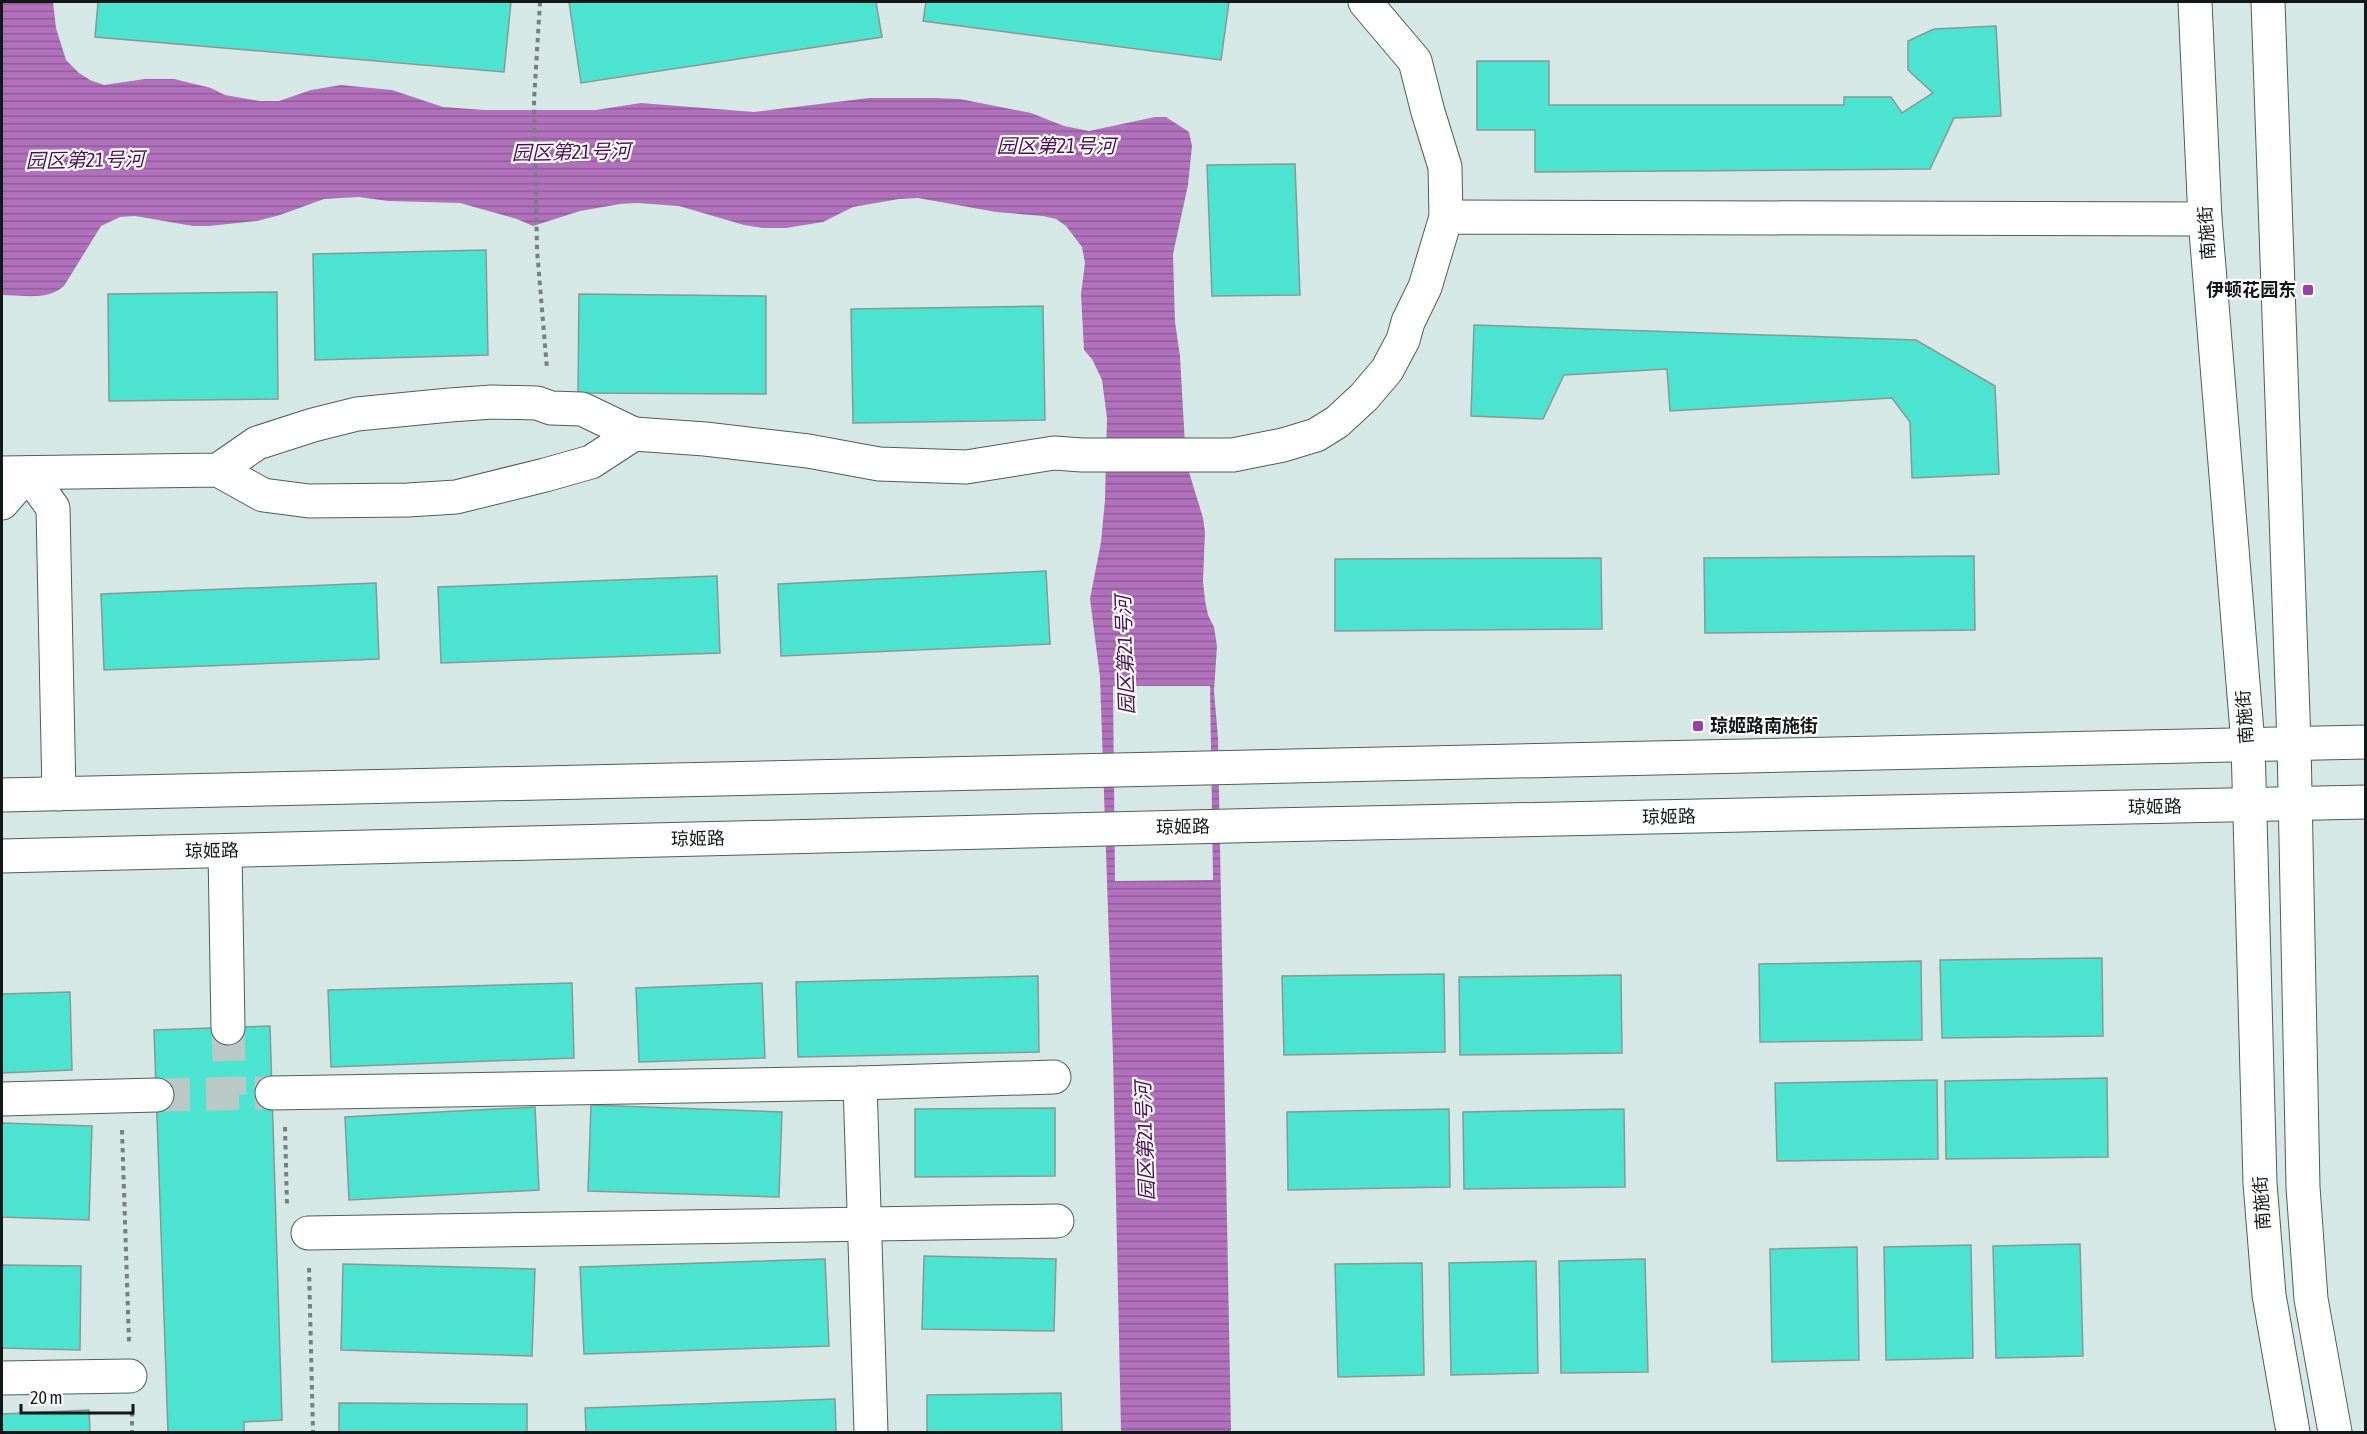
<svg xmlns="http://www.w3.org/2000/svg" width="2367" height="1434" viewBox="0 0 2367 1434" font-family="'Asap Condensed','Noto Sans SC',sans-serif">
<defs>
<pattern id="water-rules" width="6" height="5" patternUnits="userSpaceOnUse" patternTransform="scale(1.5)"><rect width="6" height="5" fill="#b171bc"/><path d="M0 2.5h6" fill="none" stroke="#8f5c98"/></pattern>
</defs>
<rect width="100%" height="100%" fill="#d6e8e5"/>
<path fill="url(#water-rules)" d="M2,2H53L56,28L66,60L79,73L90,80L104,85L145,79H174L211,88L225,95L259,101H279L311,90L341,85L392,90L443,107L485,110H596L641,103L754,112L869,98H935L960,99L1031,113L1064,126L1089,131L1155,117H1166L1189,132L1192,146L1188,185L1173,254L1175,322L1180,356L1185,445L1189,472L1203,518L1205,532L1203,581L1205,600L1208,615L1214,627L1217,646L1214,691L1218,738L1231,1432H1121L1113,1057L1100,677L1090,599L1101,542L1105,500L1107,418L1102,380L1092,359L1084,350L1081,294L1085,263L1082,247L1066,226L1056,219L1043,216L996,212L918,198L899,199L853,207L823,222L786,228H763L744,225L679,206L637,203L620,204L580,211L533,226L517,219L460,203L388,201L359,197L324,199L280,215L257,221L209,226H193L135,216L120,217L101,226L64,286C47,301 23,295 2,295Z"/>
<polygon fill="#d6e8e5" points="1113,686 1210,686 1213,880 1115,881"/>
<g fill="#4ce4d0" stroke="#879995" stroke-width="1.5">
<polygon points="98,2 511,2 504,72 95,37"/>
<polygon points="569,2 876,2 882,37 581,83"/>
<polygon points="926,2 1229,2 1221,60 923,21"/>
<polygon points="1996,26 2001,116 1954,118 1930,169 1535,172 1535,130 1477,130 1477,61 1549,61 1549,105 1844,105 1844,97 1891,97 1902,113 1933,93 1908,70 1908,41 1934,29"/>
<polygon points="1295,164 1300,295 1212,296 1207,165"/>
<polygon points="486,250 488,355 315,360 313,254"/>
<polygon points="277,292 278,399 109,401 108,294"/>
<polygon points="579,294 766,296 766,394 578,393"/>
<polygon points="1043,306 1045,420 853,423 851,309"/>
<polygon points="1474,325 1916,340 1995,386 1999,474 1912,478 1910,422 1892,398 1670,411 1667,369 1564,375 1543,419 1471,416"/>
<polygon points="1974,556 1975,630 1705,633 1704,558"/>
<polygon points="1601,558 1602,629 1335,631 1335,559"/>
<polygon points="1046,571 1050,644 781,656 778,584"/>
<polygon points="717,576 720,653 441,663 438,587"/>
<polygon points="376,583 379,659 104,670 101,594"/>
<polygon points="2102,958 2103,1036 1942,1038 1940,960"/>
<polygon points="1921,961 1922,1040 1760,1042 1759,964"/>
<polygon points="1444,974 1445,1052 1284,1055 1282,976"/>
<polygon points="1621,975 1622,1053 1460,1055 1459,977"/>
<polygon points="1038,976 1039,1052 798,1057 796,982"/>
<polygon points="572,983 574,1058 331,1067 328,990"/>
<polygon points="762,983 765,1058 639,1062 636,988"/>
<polygon points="70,992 72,1070 2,1073 2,994"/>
<polygon points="270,1026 282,1420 244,1422 244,1432 168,1432 154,1030"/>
<polygon points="2107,1078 2108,1157 1946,1159 1945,1081"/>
<polygon points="1937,1080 1938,1159 1777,1161 1775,1083"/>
<polygon points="591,1105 782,1112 779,1197 588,1191"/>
<polygon points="535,1107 539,1190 349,1200 345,1117"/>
<polygon points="1055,1108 1055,1176 915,1177 915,1109"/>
<polygon points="1449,1109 1450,1187 1288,1190 1287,1112"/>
<polygon points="1624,1109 1625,1187 1464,1189 1463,1112"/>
<polygon points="2,1123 92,1126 89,1220 2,1217"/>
<polygon points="2080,1244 2083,1356 1996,1358 1993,1246"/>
<polygon points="1971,1245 1973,1358 1886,1360 1884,1247"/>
<polygon points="1857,1247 1859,1360 1772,1362 1770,1249"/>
<polygon points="924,1256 1056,1259 1054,1331 922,1329"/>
<polygon points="825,1259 829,1346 584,1354 580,1267"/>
<polygon points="1645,1259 1648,1372 1561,1373 1559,1261"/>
<polygon points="1536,1261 1538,1373 1451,1375 1449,1263"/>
<polygon points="1422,1263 1424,1375 1338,1377 1335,1264"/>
<polygon points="343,1264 535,1269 532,1356 341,1350"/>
<polygon points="2,1265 81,1266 80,1350 2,1348"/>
<polygon points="1061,1393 1062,1432 927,1432 927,1395"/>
<polygon points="835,1399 836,1432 586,1432 585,1408"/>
<polygon points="339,1403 527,1404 527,1432 339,1432"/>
<polygon points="89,1410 90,1432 2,1432 2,1414"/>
</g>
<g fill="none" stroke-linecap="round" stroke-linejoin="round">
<g stroke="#b8c9c6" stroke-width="33" stroke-dasharray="33 16" stroke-linecap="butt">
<polyline points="228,1028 230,1095"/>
<polyline points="157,1095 272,1093"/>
</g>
<g stroke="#4e5e5b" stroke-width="35">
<g id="street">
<polyline points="1365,2 1415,61 1428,112 1445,167 1446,217"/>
<polyline points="634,434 705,439 808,451 879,464 966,467 1054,453 1082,455 1233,455 1283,445 1316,435 1337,422 1364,397 1387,370 1403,340 1408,322 1425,287 1446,217 2205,219"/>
<polyline points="2,473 218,470 263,495 309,501 408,500 456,497 545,475 591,462 634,434 582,409 551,408 537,403 492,402 450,405 357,414 313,425 257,443 218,470"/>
<polyline points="2,503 28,473 53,508 59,794"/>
<polyline points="225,851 228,1028"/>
<polyline points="860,1083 1054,1077"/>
<polyline points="272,1093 860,1083 871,1432"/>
<polyline points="2,1099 157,1095"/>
<polyline points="308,1233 1057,1221"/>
<polyline points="2,1378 130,1376"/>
</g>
</g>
<g stroke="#4e5e5b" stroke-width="35">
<g id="secondary">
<polyline points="2,795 2366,742"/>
<polyline points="2,856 1270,825 2366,802"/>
</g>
</g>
<g stroke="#4e5e5b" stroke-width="35">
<g id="primary">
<polyline points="2195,2 2205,219 2248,744 2260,1183 2269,1295 2293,1432"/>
<polyline points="2268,2 2294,743 2303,1187 2311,1299 2335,1432"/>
</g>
</g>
<g stroke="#75817f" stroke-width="4" stroke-dasharray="4.5 4.5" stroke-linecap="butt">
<polyline points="540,2 534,100 537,250 547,369"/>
<polyline points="285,1127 287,1206"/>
<polyline points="122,1130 129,1342"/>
<polyline points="309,1268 313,1432"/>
<polyline points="132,1412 132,1432"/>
</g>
<use href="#street" stroke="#fff" stroke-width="33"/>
<use href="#secondary" stroke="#fff" stroke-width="33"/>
<use href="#primary" stroke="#fff" stroke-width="33"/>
</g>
<g fill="#9b40ab" stroke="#fff" stroke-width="2">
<rect x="2302" y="284" width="12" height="12" rx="3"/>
<rect x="1692" y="720" width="12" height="12" rx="3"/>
</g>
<g text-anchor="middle" stroke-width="4.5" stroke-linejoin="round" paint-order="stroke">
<g font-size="18" fill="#111817" stroke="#fff">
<text transform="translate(2207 233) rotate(-94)" y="6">南施街</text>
<text transform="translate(2245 717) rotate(-94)" y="6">南施街</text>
<text transform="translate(2155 807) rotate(-1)" y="6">琼姬路</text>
<text transform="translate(1669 817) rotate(-1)" y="6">琼姬路</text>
<text transform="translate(1183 827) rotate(-1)" y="6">琼姬路</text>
<text transform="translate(698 839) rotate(-1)" y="6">琼姬路</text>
<text transform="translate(212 851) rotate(-1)" y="6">琼姬路</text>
<text transform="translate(2262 1203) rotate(-94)" y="6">南施街</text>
</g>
<g font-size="18" font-weight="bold" fill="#111817" stroke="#fff" text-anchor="end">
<text x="2296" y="296">伊顿花园东</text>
<text x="1710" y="732" text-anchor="start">琼姬路南施街</text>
</g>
<g font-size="20" font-style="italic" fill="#4c0f56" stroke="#fff">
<text x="1056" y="153">园区第21号河</text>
<text transform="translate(571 152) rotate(-1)" y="7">园区第21号河</text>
<text transform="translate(85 160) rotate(-1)" y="7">园区第21号河</text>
<text transform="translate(1125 655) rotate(-92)" y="7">园区第21号河</text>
<text transform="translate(1145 1141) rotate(-92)" y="7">园区第21号河</text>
</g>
</g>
<rect width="2367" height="1434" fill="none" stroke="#111817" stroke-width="6"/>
<path d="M21 1404v9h112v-9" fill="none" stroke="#111817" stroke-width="3"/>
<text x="30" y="1404" font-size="18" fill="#111817" stroke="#ffffff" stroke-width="4.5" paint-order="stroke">20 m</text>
</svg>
